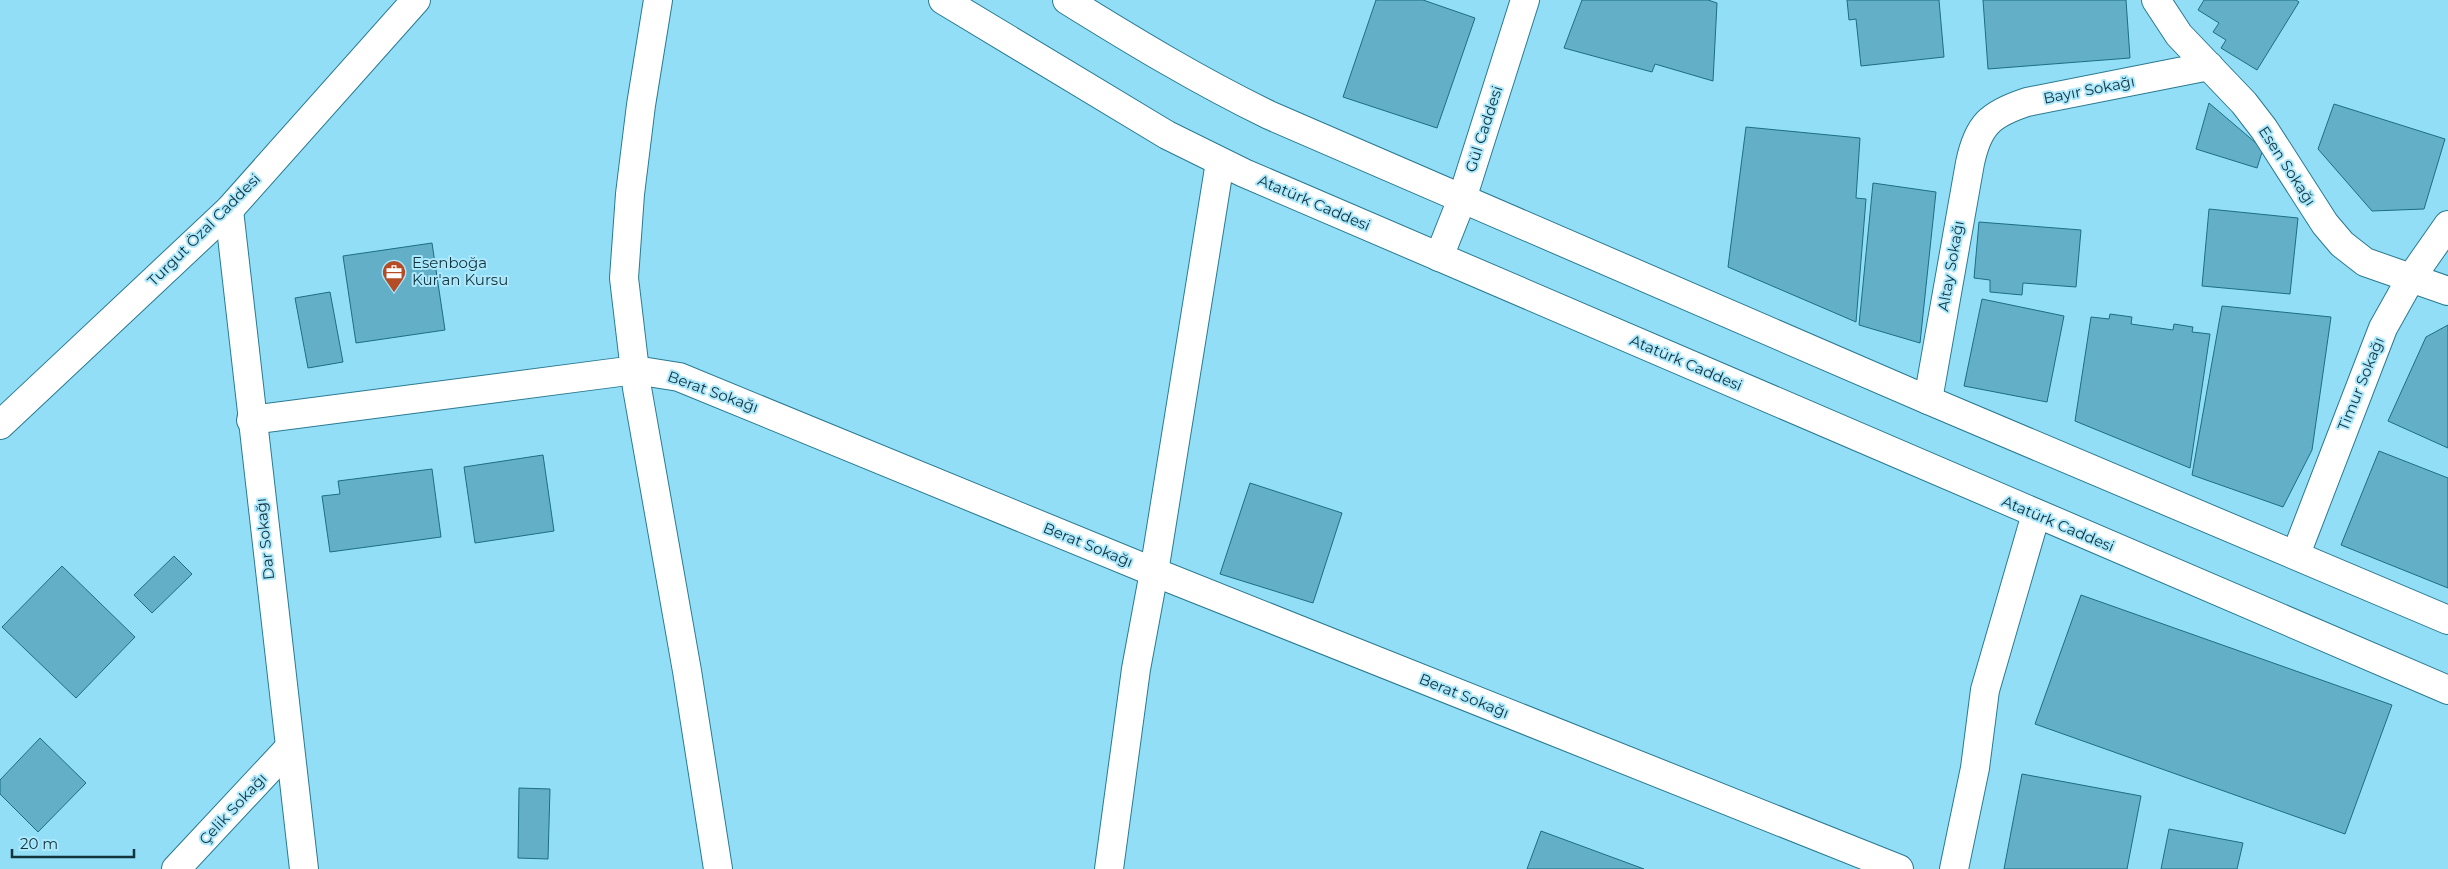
<svg xmlns="http://www.w3.org/2000/svg" width="2448" height="869" viewBox="0 0 2448 869" font-family="Montserrat,sans-serif">
<rect width="100%" height="100%" fill="#92def7"/>
<g fill="#63afc7" stroke="#1b6e85">
<polygon points="1376,0 1423,0 1475,18 1437,128 1343,97"/>
<polygon points="1582,0 1708,0 1717,3 1713,81 1655,64 1652,72 1564,48"/>
<polygon points="1847,0 1939,0 1944,57 1861,66 1856,19 1849,20"/>
<polygon points="1983,0 2126,0 2130,58 1988,69"/>
<polygon points="2204,0 2296,0 2299,2 2257,70 2221,48 2226,40 2213,32 2219,23 2198,10"/>
<polygon points="2209,103 2263,149 2257,168 2196,149"/>
<polygon points="2334,104 2445,139 2424,209 2372,211 2318,149"/>
<polygon points="1746,127 1860,138 1856,198 1866,199 1856,322 1728,267"/>
<polygon points="1873,183 1936,192 1920,343 1859,325"/>
<polygon points="2209,209 2298,218 2290,294 2202,286"/>
<polygon points="1979,222 2081,230 2076,287 2023,283 2022,295 1990,292 1990,280 1974,278"/>
<polygon points="432,243 445,330 356,343 343,256"/>
<polygon points="330,292 343,362 308,368 295,298"/>
<polygon points="1982,299 2064,316 2047,402 1964,386"/>
<polygon points="2222,306 2331,317 2312,450 2283,507 2192,475"/>
<polygon points="2110,314 2132,317 2131,324 2173,330 2174,324 2193,327 2192,332 2210,334 2190,468 2075,421 2091,317 2109,319"/>
<polygon points="2448,325 2448,448 2388,421 2426,337"/>
<polygon points="2379,451 2448,478 2448,588 2341,545"/>
<polygon points="543,455 554,531 475,543 464,467"/>
<polygon points="432,469 441,537 330,552 322,496 340,494 338,481"/>
<polygon points="1250,483 1342,513 1313,603 1220,574"/>
<polygon points="174,556 192,574 152,613 134,595"/>
<polygon points="62,566 135,637 76,698 2,627"/>
<polygon points="2081,595 2392,705 2345,834 2035,724"/>
<polygon points="40,738 86,783 38,832 0,794 0,780"/>
<polygon points="2022,774 2141,796 2127,869 2004,869"/>
<polygon points="519,788 550,789 548,859 518,858"/>
<polygon points="2169,829 2243,843 2237,869 2161,869"/>
<polygon points="1541,831 1644,869 1527,869"/>
</g>
<g fill="none" stroke-linecap="round" stroke-linejoin="round">
<g stroke="#2a7a91" stroke-width="30">
<g id="minor">
<polyline points="658,0 641,105 630,194 624,278 637,388 687,671 718,869"/>
<polyline points="2156,0 2179,35 2244,103 2264,129 2325,224 2342,244 2365,262 2448,291"/>
<path d="M1928,400L1970,163C1978,125 1990,114 2027,102L2209,66"/>
<polyline points="251,420 635,370 679,377 1154,572 1899,869"/>
<polyline points="2296,554 2383,328 2411,278 2448,225"/>
<polyline points="176,869 289,748"/>
<polyline points="1109,869 1136,669 1154,572 1220,162"/>
<polyline points="1954,869 1975,768 1985,690 2036,514"/>
</g>
</g>
<g stroke="#2a7a91" stroke-width="30">
<g id="tertiary">
<polyline points="943,0 1167,135 1244,173 2448,690"/>
<path d="M1067,0C1133,41 1199,81 1269,115L1928,400L2448,620"/>
<polyline points="229,210 304,869"/>
<polyline points="1439,257 1462,199 1525,0"/>
<polyline points="0,425 229,210 416,0"/>
</g>
</g>
<use href="#minor" stroke="#fff" stroke-width="28"/>
<use href="#tertiary" stroke="#fff" stroke-width="28"/>
</g>
<defs>
<g id="office-pin" transform="scale(1.25)"><path d="M0 17L-7.5 6A9.5 9.5 0 1 1 7.5 6Z" fill="#b44d25" stroke="#ade9fd"/><path d="M-6-3h4V-5.5h4V-3h4V5H-6ZM-1-4.5V-3h2v-1.5ZM-6 0V1H6V0Z" fill="#fff"/></g>
</defs>
<g fill-rule="evenodd">
<use href="#office-pin" x="394" y="272"/>
</g>
<g text-anchor="middle" stroke-width="4" stroke-linejoin="round" paint-order="stroke">
<g font-size="15" fill="#13333d" stroke="#ade9fd">
<text transform="translate(2089 90) rotate(-11)" y="5">Bayır Sokağı</text>
<text transform="translate(1484 129) rotate(-72)" y="5">Gül Caddesi</text>
<text transform="translate(2287 166) rotate(57)" y="5">Esen Sokağı</text>
<text transform="translate(1314 203) rotate(23)" y="5">Atatürk Caddesi</text>
<text transform="translate(204 230) rotate(-45)" y="5">Turgut Özal Caddesi</text>
<text transform="translate(1951 266) rotate(-80)" y="5">Altay Sokağı</text>
<text transform="translate(1686 363) rotate(23)" y="5">Atatürk Caddesi</text>
<text transform="translate(2361 384) rotate(-68)" y="5">Timur Sokağı</text>
<text transform="translate(713 392) rotate(20)" y="5">Berat Sokağı</text>
<text transform="translate(2058 524) rotate(23)" y="5">Atatürk Caddesi</text>
<text transform="translate(265 539) rotate(-96)" y="5">Dar Sokağı</text>
<text transform="translate(1088 545) rotate(22)" y="5">Berat Sokağı</text>
<text transform="translate(1464 696) rotate(22)" y="5">Berat Sokağı</text>
<text transform="translate(233 809) rotate(-47)" y="5">Çelik Sokağı</text>
</g>
<g font-size="15" fill="#13333d" stroke="#ade9fd" text-anchor="start">
<text x="412" y="268">Esenboğa<tspan x="412" dy="17">Kur'an Kursu</tspan></text>
</g>
</g>
<path d="M12 849v8h122v-8" fill="none" stroke="#13333d" stroke-width="2.5"/>
<text x="20" y="849" font-size="15" fill="#13333d" stroke="#ade9fd" stroke-width="4" paint-order="stroke">20 m</text>
</svg>
